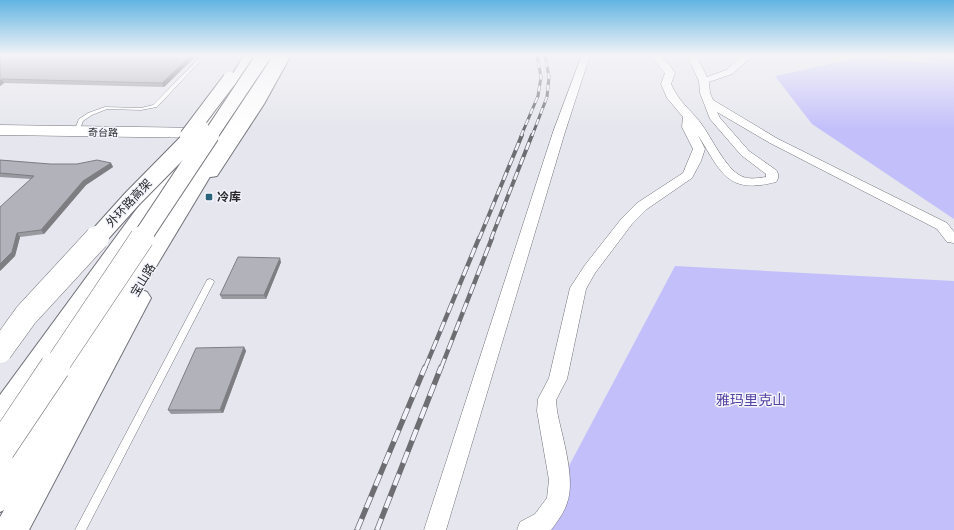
<svg xmlns="http://www.w3.org/2000/svg" width="954" height="530" viewBox="0 0 954 530" font-family="'Alegreya Sans','Noto Sans SC',sans-serif">
<rect width="100%" height="100%" fill="#e6e6ee"/>
<g fill="#c3bffb">
<polygon points="900,55 954,55 954,219 812,124 775,76 862,57 942,64"/>
<polygon points="675,266 954,281 954,530 535,530"/>
</g>
<g fill="none" stroke-linecap="round" stroke-linejoin="round">
<g stroke="#72727a" stroke-width="1">
<g id="lane">
<polygon points="202,55 206,55 157,107 141,110 107,109 92,115 83,121 79,132 77,133 74,131 79,119 88,113 105,107 141,108 153,105"/>
<polygon points="210,279 213,280 214,282 86,530 75,530 206,282 207,280"/>
</g>
</g>
<g stroke="#72727a" stroke-width="1">
<g id="street">
<polygon points="582,55 590,55 565,132 446,530 424,530 553,132"/>
<path d="M650,55H659L669,64L675,73L671,84C679,102 689,108 700,122C712,138 725,168 741,176C749,180 758,178 766,177V174L741,155L710,119L700,93L699,81L688,58L695,55H707L706,57L698,59L707,77L726,70L742,56L757,55L756,57L748,60L732,74L709,82L710,93L713,100L778,139L947,223L954,232V243L947,242L937,229L770,143L717,112L720,118L749,151L776,170C779,174 779,178 776,182C727,195 721,172 698,135L705,149L701,161L692,178L647,209L632,224L595,273L586,289L567,379L556,400L557,411C562,437 576,479 567,503C564,513 557,522 551,530H517L520,522L535,514L547,498L549,480L537,411L538,399L549,378L570,288L585,265L622,218L637,203L683,173L693,149L682,127L683,117L667,98L661,84L665,73Z"/>
</g>
</g>
<g stroke="#72727a" stroke-width="1">
<polygon id="secondary" points="0,125 206,128 212,130 214,133 212,136 206,138 0,135"/>
</g>
<g stroke="#72727a" stroke-width="2">
<g id="primary">
<polygon points="244,55 258,55 212,136 206,138 200,136 198,133"/>
<polygon points="278,55 291,55 264,104 217,176 211,177 205,176 202,172 248,104"/>
<path d="M22,427L32,431L37,441C30,457 17,475 0,482V444L12,431Z"/>
</g>
</g>
<g stroke="#72727a" stroke-width="2">
<g id="highway">
<polygon points="269,55 283,55 142,290 147,292 151,298 29,530 0,530 0,517 4,510 0,512 0,468"/>
<polygon points="193,145 199,146 202,150 171,188 10,427 0,431 0,395 157,181 187,146"/>
</g>
</g>
<use href="#lane" fill="#fff" fill-rule="evenodd"/>
<use href="#street" fill="#fff" fill-rule="evenodd"/>
<use href="#secondary" fill="#fff" fill-rule="evenodd"/>
<use href="#primary" fill="#fff" fill-rule="evenodd"/>
<use href="#highway" fill="#fff" fill-rule="evenodd"/>
<g stroke="#6d6d72" stroke-width="3">
<g id="rail-far3">
<polyline points="521,136 538,96 541,77 537,55"/>
<polyline points="532,136 547,97 549,77 545,55"/>
</g>
</g>
<g stroke="#6d6d72" stroke-width="4">
<g id="rail-far2">
<polyline points="479,239 522,135"/>
<polyline points="491,239 532,135"/>
</g>
</g>
<g stroke="#6d6d72" stroke-width="4.5">
<g id="rail-far1">
<polyline points="425,368 479,238"/>
<polyline points="441,368 492,238"/>
</g>
</g>
<g stroke="#6d6d72" stroke-width="5.5">
<g id="rail">
<polyline points="357,530 425,367"/>
<polyline points="377,530 441,367"/>
</g>
</g>
<use href="#rail-far3" stroke="#f3f3fc" stroke-width="2" stroke-dasharray="6" stroke-linecap="butt"/>
<use href="#rail-far2" stroke="#f3f3fc" stroke-width="2.5" stroke-dasharray="8" stroke-linecap="butt"/>
<use href="#rail-far1" stroke="#f3f3fc" stroke-width="3" stroke-dasharray="10" stroke-linecap="butt"/>
<use href="#rail" stroke="#f3f3fc" stroke-width="4" stroke-dasharray="12" stroke-linecap="butt"/>
<g stroke="#72727a" stroke-width="16" stroke-linecap="butt">
<g id="highway-bridge-far3">
<polyline points="187,136 230,79"/>
<polyline points="194,136 202,128"/>
<polyline points="210,136 264,55"/>
</g>
</g>
<g stroke="#72727a" stroke-width="20" stroke-linecap="butt">
<g id="highway-bridge-far2">
<polyline points="96,239 132,199 195,135"/>
<polyline points="141,239 210,135"/>
</g>
</g>
<g stroke="#72727a" stroke-width="25" stroke-linecap="butt">
<g id="highway-bridge-far1">
<polyline points="0,351 26,315 97,238"/>
<polyline points="55,368 142,238"/>
</g>
</g>
<g stroke="#72727a" stroke-width="31" stroke-linecap="butt">
<polyline id="highway-bridge" points="0,449 55,367"/>
</g>
<use href="#highway-bridge-far3" stroke="#fff" stroke-width="14"/>
<use href="#highway-bridge-far2" stroke="#fff" stroke-width="18"/>
<use href="#highway-bridge-far1" stroke="#fff" stroke-width="24"/>
<use href="#highway-bridge" stroke="#fff" stroke-width="30"/>
</g>
<g fill="#9999a0">
<polygon points="0,55 197,55 164,87 4,83 0,86"/>
<polygon points="0,160 50,164 77,164 111,163 113,167 86,185 44,234 20,237 15,256 0,271 31,179 0,177"/>
<polygon points="281,262 266,299 222,299 220,295"/>
<polygon points="244,347 246,351 223,413 171,414 168,410"/>
</g>
<g fill="#7d7d82">
<polygon points="192,55 197,55 164,87 162,83"/>
<polygon points="2,79 4,83 0,86 0,81"/>
<polygon points="111,163 113,167 86,185 44,234 41,230 83,181"/>
<polygon points="17,233 20,237 15,256 0,271 0,264"/>
<polygon points="280,258 281,262 266,299 264,295"/>
<polygon points="244,347 246,351 223,413 220,410"/>
</g>
<g fill="#b2b2ba" stroke="#7d7d82">
<polygon points="0,55 192,55 162,83 2,79 0,81"/>
<polygon points="0,160 50,164 77,164 97,160 111,163 83,181 41,230 17,233 12,252 0,264 0,207 34,176 0,173"/>
<polygon points="238,257 280,258 264,295 220,295"/>
<polygon points="244,347 220,410 168,410 196,348"/>
</g>
<linearGradient id="sky" x2="0" y2="1"><stop stop-color="#61b4e2"/><stop offset="0.43" stop-color="#f4f4f7"/><stop offset="1" stop-color="#f4f4f7" stop-opacity="0"/></linearGradient>
<rect width="954" height="129" fill="url(#sky)"/>
<rect fill="#29637c" stroke="#f3f3fc" stroke-width="1.5" x="205" y="193" width="8" height="8" rx="2"/>
<g text-anchor="middle" stroke-width="3" stroke-linejoin="round" paint-order="stroke">
<g font-size="10" fill="#29292c" stroke="#f3f3fc">
<text transform="translate(103 132) rotate(1)" y="4">奇台路</text>
</g>
<g font-size="12" font-weight="bold" fill="#29292c" stroke="#f3f3fc" text-anchor="start">
<text x="217" y="201">冷库</text>
</g>
<g font-size="12" fill="#29292c" stroke="#f3f3fc">
<text transform="translate(129 203) rotate(-47)" y="4">外环路高架</text>
<text transform="translate(143 280) rotate(-59)" y="4">宝山路</text>
</g>
<g font-size="14" fill="#5543a3" stroke="#f3f3fc">
<text x="751" y="405">雅玛里克山</text>
</g>
</g>
</svg>
